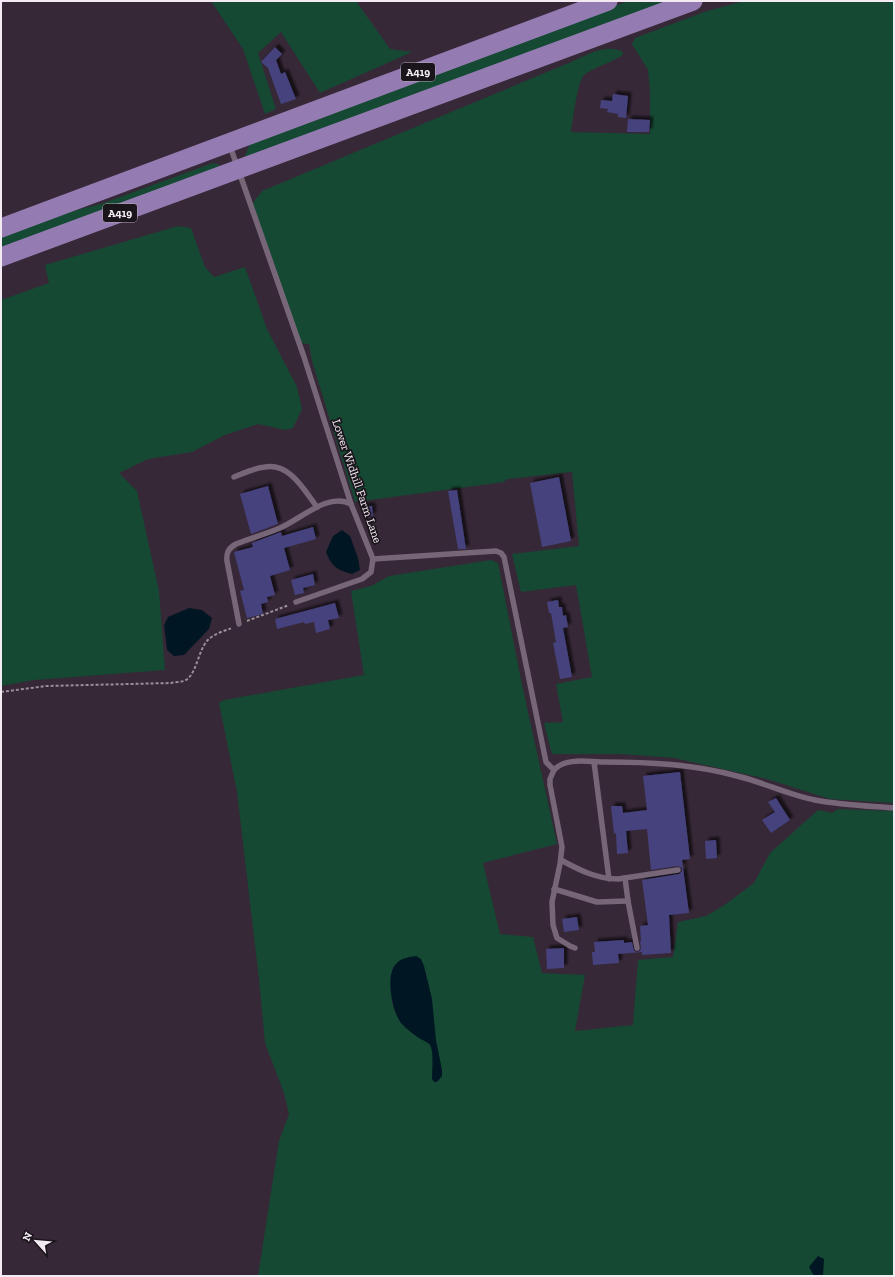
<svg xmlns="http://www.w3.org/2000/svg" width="895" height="1277" viewBox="0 0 895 1277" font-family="'Zilla Slab',serif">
<defs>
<filter id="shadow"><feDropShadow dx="3.5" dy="-3.5" stdDeviation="1" flood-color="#0009"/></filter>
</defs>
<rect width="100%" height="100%" fill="#372838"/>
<g fill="#154933" fill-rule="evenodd">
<polygon points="211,1 356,1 390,49 412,52 320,93 281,32 258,53 276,109 265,114 243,49"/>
<polygon points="628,1 672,1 247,159 245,156 251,141"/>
<path d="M744,1H894V803L830,799L767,779L674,758L621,754H552L544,723L563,722L556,684L592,677L576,585L521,592L512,554L579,546L572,472L507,479L504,482L355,502L312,361L309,344L299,343L251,205L262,191L571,62C587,55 604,44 622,51L623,55C613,62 592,68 584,75C577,83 573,120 571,132L650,134V92L648,70L632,44L635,38L704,12Z"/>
<polygon points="213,163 220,165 219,167 1,250 1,236 53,216 101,204"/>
<polygon points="178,226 191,228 205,267 214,277 245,267 267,329 297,387 302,409 293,428 285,430 258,424 225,435 192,452 148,459 119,473 137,491 159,591 165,670 34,680 1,686 1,300 49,283 45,265"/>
<path d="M491,560L498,563L521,680L557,844L483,863L500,934L533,937L542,973L585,975L575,1031L633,1025L638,960L673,957L678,922L706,916L723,906L754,883L770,853L818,810L832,813L838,809L894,811V1276H258L279,1141L289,1114L284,1093L265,1043L259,979L237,792L219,703L224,700L364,675L351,591L371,586L389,576ZM392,975L415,1035C392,1017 390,1004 392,975Z"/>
</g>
<g fill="#011623">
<path d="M342,530L350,536L358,558L360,570L352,574C337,570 332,567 326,552L333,536Z"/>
<polygon points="189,608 202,610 212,618 209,629 184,655 174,656 167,650 164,625 168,617"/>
<path d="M416,956L421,959L424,966L432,999L436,1040L442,1070V1076L437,1082H434L432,1079C432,1071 434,1051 430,1045C428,1042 422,1040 419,1038C413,1034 406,1029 401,1023C392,1011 385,975 396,964C401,958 409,957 416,956Z"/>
<polygon points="818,1256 824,1259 823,1276 814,1276 809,1267"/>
</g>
<g fill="#44427e" filter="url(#shadow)">
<polygon points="275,47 282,54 276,60 281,74 285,72 296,99 281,104 268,68 261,62"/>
<polygon points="613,94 628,96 626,118 618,117 618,114 607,112 608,109 600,108 601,100 612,101"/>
<polygon points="628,119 650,120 649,132 627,132"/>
<polygon points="559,477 571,541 542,547 530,483"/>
<polygon points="268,486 278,524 251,534 240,494"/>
<polygon points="457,490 466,549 458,549 448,491"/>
<polygon points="364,506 372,506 373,516 365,517"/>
<polygon points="313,527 316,539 284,548 290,570 270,576 275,595 267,597 268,602 261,604 263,614 247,618 240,591 244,590 234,552 253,547 252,543 281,532 282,536"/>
<polygon points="313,574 315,585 303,588 304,593 295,595 291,580"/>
<polygon points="558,600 559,607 562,607 563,616 566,615 568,627 563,628 572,677 560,679 553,643 556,642 551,613 549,613 547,602"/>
<polygon points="335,603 339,618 328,620 330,629 316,633 314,622 305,624 304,622 277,629 275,619"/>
<polygon points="680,772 690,859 682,860 689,913 669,915 671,953 642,955 642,952 618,954 619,963 593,965 592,952 595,952 594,942 624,940 624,943 632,942 634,951 637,952 640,951 641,948 640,941 641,941 640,926 648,925 642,880 679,874 682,871 682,868 678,866 651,870 647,829 626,831 628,853 617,854 616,833 614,834 611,806 622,806 623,813 647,810 643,776"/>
<polygon points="776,798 790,820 771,833 762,820 775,812 768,802"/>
<polygon points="716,840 717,858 706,859 705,841"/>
<polygon points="577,917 579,930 564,932 562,919"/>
<polygon points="564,948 564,968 547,969 546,949"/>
</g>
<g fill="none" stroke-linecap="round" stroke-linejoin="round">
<g stroke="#9a8e9b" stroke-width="2" stroke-dasharray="3 2" stroke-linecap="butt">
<polyline points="247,621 289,605"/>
<path d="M1,692L46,686L171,683C175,682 180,682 184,681C196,677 198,651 207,641C213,634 224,631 232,628"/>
</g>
<g stroke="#776678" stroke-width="5.5">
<polyline points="230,146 304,357 351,504 373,559"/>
<path d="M234,477C244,473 254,468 265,467C290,463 304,490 317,507"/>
<polyline points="373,559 496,551 501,553 504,557 546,762 554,770 550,779 550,785 562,847 560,864 552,902 553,925 557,938 570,946 575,948"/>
<polyline points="296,602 362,579 371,572 373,559"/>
<path d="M239,624L227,561C226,552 229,548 236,544C251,538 266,534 280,528C301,519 328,492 351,504"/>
<polyline points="594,762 609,879"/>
<path d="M554,770C566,757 588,762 604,762C649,762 693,764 737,776C763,782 788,795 815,800C841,805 868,806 894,808"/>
<path d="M561,860C579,870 597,879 618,879L678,870"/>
<polyline points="625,878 628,901 637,948"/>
<polyline points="554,889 597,902 628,901"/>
</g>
<g stroke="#947cb2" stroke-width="19">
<polyline points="1,228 608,1"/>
<polyline points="1,257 693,1"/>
</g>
</g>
<g text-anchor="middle" stroke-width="3.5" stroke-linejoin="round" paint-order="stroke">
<g fill="#1a141b" stroke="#b2aab3" stroke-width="1">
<rect x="401" y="63" width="34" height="18" rx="3"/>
<rect x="103" y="204" width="34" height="18" rx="3"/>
</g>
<g font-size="11" font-weight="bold" fill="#f3eaf4">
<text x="418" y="76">A419</text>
<text x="120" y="217">A419</text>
</g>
<g font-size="12" fill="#f3eaf4" stroke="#1a141b">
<text transform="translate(357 481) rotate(71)" y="4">Lower Widhill Farm Lane</text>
</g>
</g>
<rect width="895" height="1277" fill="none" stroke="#f3eaf4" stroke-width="4"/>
<g transform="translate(36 1241) rotate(297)" stroke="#1a141b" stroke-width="3" paint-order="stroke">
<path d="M0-3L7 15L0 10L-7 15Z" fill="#f3eaf4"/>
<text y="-6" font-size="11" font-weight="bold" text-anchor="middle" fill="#f3eaf4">N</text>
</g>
</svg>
